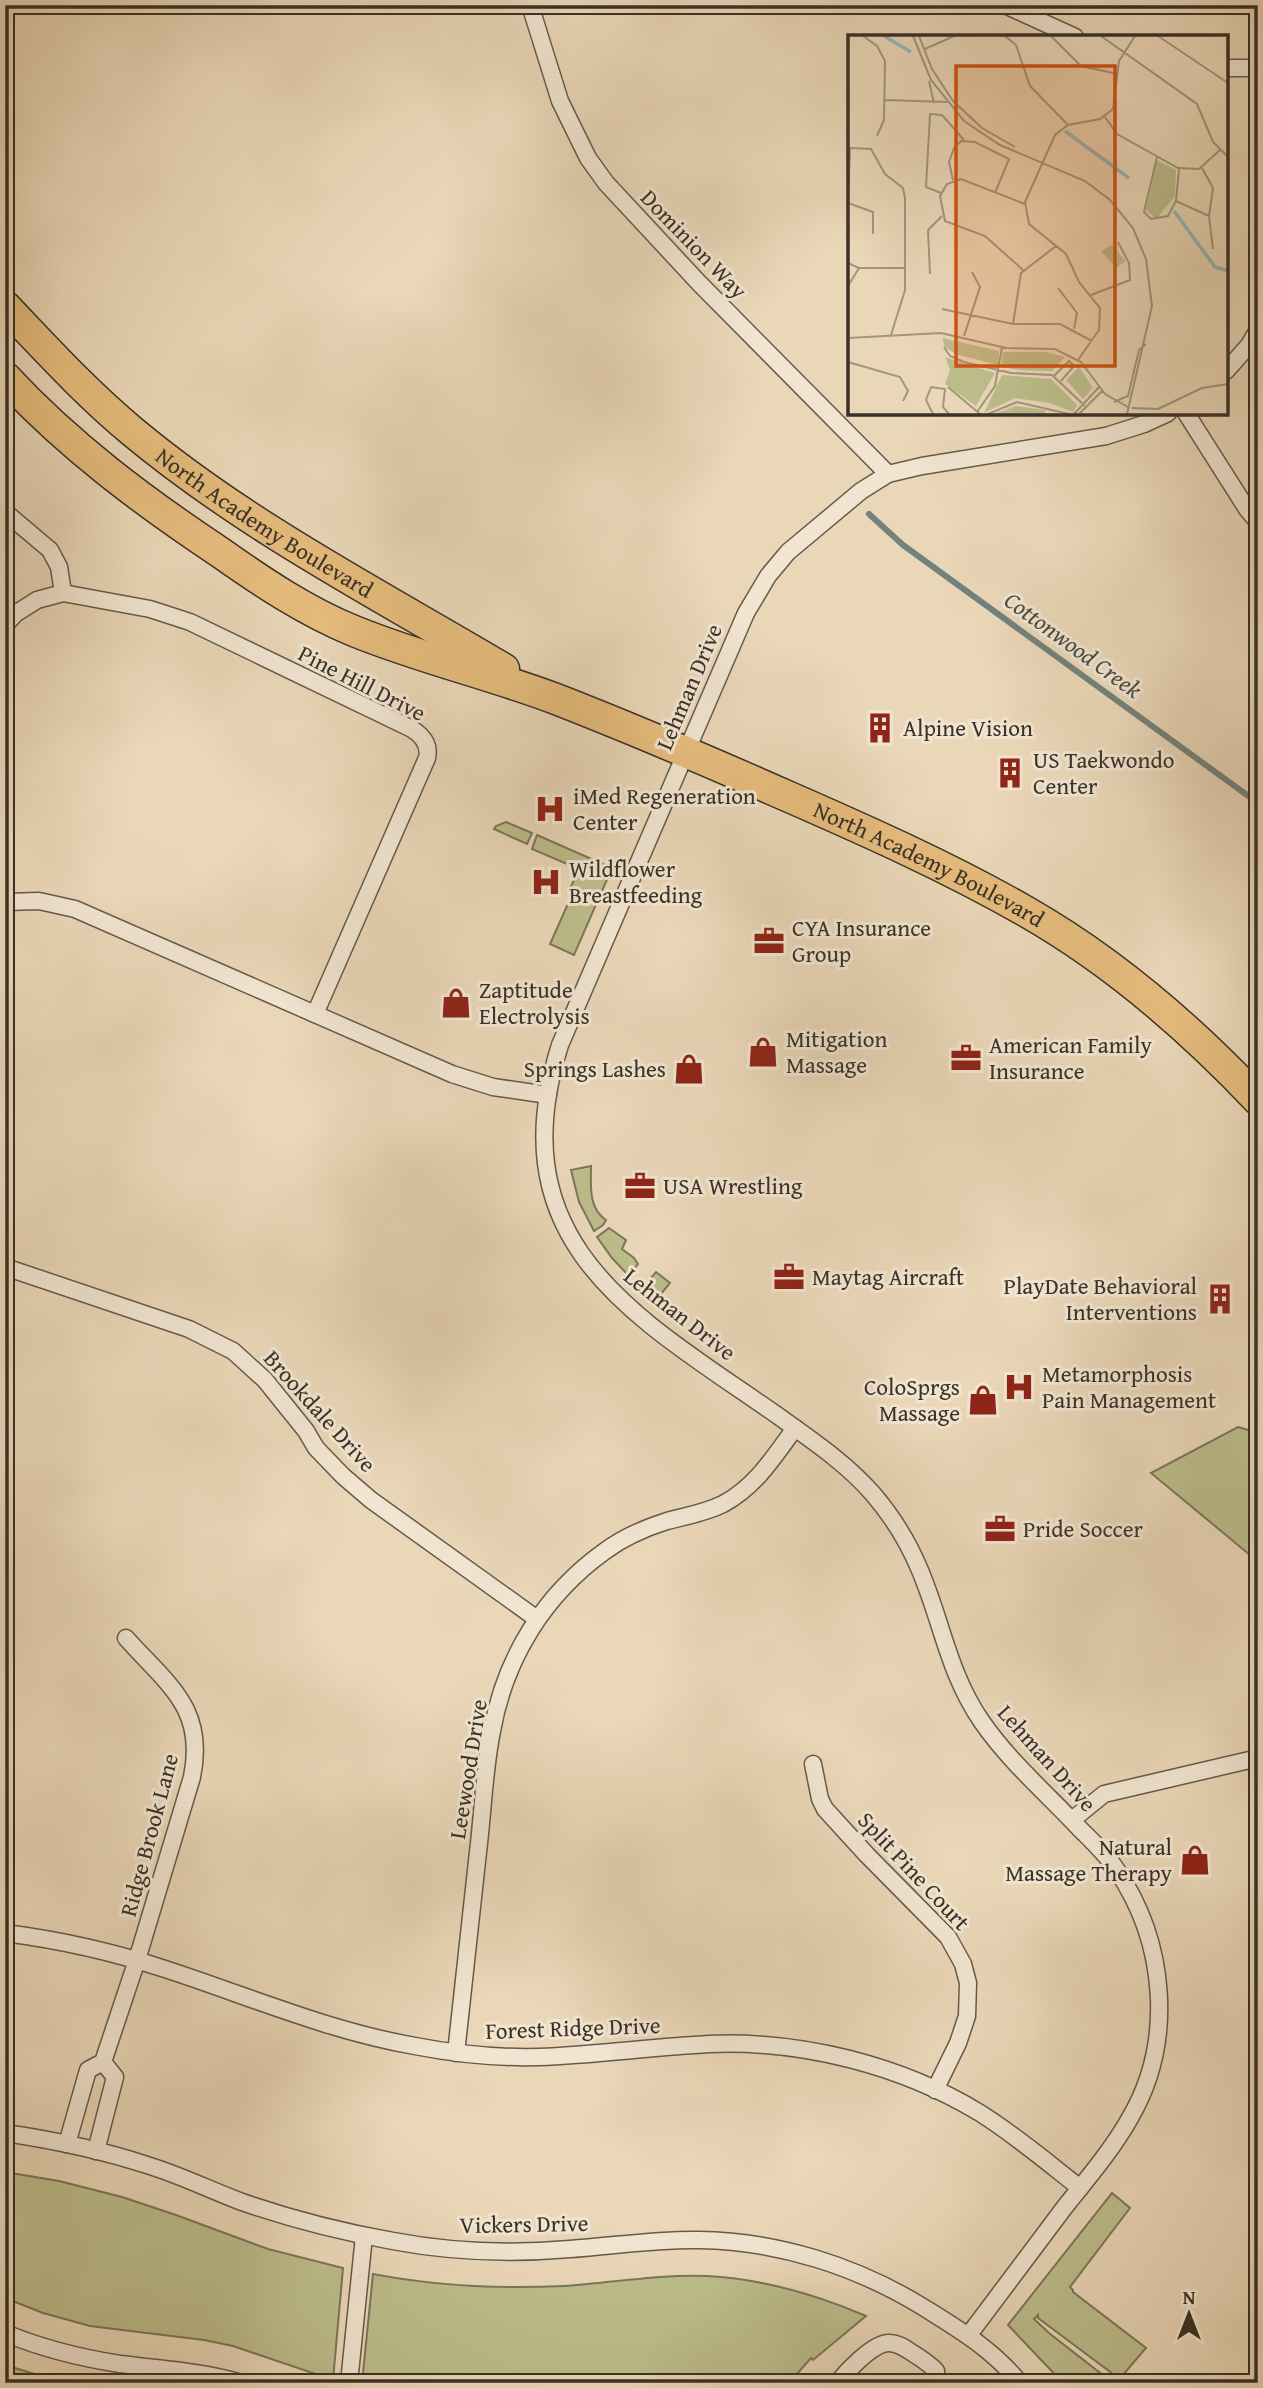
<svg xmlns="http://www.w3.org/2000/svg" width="1263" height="2388" viewBox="0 0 1263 2388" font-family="'Gentium Book Plus',serif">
<rect width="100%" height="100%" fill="#ead7b8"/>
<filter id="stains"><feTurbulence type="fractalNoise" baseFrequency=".00286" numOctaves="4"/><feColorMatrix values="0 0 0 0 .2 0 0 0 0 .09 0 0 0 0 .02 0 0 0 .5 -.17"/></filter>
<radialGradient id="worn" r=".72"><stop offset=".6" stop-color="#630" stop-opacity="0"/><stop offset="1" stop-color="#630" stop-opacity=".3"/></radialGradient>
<g fill="#bcbd8b" stroke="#7a7759" stroke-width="2">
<polygon points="506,822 532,833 527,844 494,829 496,826"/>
<polygon points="537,835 612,868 574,955 550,944 571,897 569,891 579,869 532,849"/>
<path d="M591,1166C591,1186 588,1208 606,1220L603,1225L594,1231L579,1202L571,1170Z"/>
<polygon points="609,1228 626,1240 622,1249 634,1258 638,1264 629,1276 612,1258 597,1237"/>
<polygon points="656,1272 670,1283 657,1299 642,1288"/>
<polygon points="1238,1427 1258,1433 1258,1565 1256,1560 1151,1473"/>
<polygon points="5,2172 59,2181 122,2197 176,2215 268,2249 343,2268 333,2380 233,2346 204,2340 90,2326 43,2313 5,2298"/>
<polygon points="1112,2193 1130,2208 1070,2287 1073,2290 1073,2292 1146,2348 1122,2376 1117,2377 1038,2318 1038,2315 1034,2319 1049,2333 1113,2383 1063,2383 1008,2325"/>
<path d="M373,2274C435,2286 500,2289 564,2286C612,2283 658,2274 707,2276C762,2279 815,2294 866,2316L813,2360L811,2358L789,2383H362Z"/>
<polygon points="5,2365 64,2383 5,2383"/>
</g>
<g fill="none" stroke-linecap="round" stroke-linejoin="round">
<polyline stroke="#72827c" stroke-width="6" points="869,514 903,545 1258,803"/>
<g stroke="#655a4b" stroke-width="19">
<g id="street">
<polyline points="530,5 560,101 588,158 606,183 699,283 888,474"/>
<polyline points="1005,5 1075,37"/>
<polyline points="1226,68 1258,68"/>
<polyline points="1226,371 1249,345 1258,330"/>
<polyline points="1186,413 1247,509 1258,522"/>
<polyline points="5,512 50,550 59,567 63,593"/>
<path d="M5,625L15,614L37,600L63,593L150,609L190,622L412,729C423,736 430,745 427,758L315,1014"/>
<polyline points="5,902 39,901 75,909 452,1074 493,1087 548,1095"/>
<polyline points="5,1267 189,1329 233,1351 265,1380 306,1431 316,1448 343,1476 371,1500 537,1619"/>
<polyline points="813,1764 820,1799 825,1809 867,1855 948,1937 963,1964 968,1983 967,2016 958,2043 935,2090"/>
<polyline points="1072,1820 1104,1794 1258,1758"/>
<path d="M5,1933C60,1940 113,1952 165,1969C248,1996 329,2031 415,2046C456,2054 497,2058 539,2057C595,2055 652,2047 709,2044C801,2040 901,2065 980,2113C1015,2135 1047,2162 1080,2188"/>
<path d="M456,2053C463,1986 471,1919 478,1852C483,1812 484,1770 492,1731C505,1657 545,1594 605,1551C624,1537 645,1528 667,1521C686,1516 705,1513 723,1504C755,1487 774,1457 795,1428"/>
<path d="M5,2133C53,2140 101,2150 147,2165C180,2175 210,2190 242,2202C291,2219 342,2232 393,2241C451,2252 512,2254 570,2249C614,2246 656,2239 699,2240C778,2241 856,2266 923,2307C960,2330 992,2349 1020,2383"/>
<path d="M67,2144L88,2070L103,2062L137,1960L192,1777C206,1708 168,1685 126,1638"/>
<polyline points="96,2151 115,2077 103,2062"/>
<path d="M5,2333C41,2348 81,2358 120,2364C161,2369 201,2371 242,2383"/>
<path d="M968,2336C1000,2293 1032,2251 1064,2208C1087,2179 1112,2150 1130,2118C1175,2041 1166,1942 1116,1869C1106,1854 1092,1841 1079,1828C1047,1794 1009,1761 982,1722C948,1673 942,1621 919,1568C908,1542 891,1515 873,1494C847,1464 813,1441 781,1418C640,1319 496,1247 560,1045L746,613L768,576L788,552L861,491L888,474L922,466L1106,436L1144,424L1168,413"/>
<polyline points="349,2383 364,2236"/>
<path d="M837,2383C847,2371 873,2343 889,2343C899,2343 906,2349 914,2354C922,2359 930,2364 936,2371V2383"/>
</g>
</g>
<g stroke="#393127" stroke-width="33">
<g id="highway">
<path id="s1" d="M5,306C47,350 87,394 133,432C246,526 378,594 504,669"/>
<path id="s2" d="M5,377C69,446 143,501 221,553C262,582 307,612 354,631C420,658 490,674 556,699C633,729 710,762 787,796C867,831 948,867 1025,911C1111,960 1190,1028 1258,1100"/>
</g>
</g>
<use href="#street" stroke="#f1e5d1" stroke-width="16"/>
<use href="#highway" stroke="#e5bc7c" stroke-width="30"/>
</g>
<defs>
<g id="building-bare" transform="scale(2.415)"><path d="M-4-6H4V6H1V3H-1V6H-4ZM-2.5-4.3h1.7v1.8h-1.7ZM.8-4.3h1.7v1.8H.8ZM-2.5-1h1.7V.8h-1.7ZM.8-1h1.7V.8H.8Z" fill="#8f2418" stroke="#f1e5d1" stroke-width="2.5" paint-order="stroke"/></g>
<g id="hospital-bare" transform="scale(2.415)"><path d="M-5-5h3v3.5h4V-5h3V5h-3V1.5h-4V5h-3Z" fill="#8f2418" stroke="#f1e5d1" stroke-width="2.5" paint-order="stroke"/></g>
<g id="office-bare" transform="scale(2.415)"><path d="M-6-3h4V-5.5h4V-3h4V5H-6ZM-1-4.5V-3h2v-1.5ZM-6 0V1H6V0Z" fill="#8f2418" stroke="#f1e5d1" stroke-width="2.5" paint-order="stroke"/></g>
<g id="shop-bare" transform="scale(2.415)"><path d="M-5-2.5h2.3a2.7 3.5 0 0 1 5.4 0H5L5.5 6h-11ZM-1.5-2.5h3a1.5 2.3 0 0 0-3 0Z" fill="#8f2418" stroke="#f1e5d1" stroke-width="2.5" paint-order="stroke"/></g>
</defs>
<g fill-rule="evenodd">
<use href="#building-bare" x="880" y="728"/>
<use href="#building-bare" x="1010" y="773"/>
<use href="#hospital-bare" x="550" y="809"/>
<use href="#hospital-bare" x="546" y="882"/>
<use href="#office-bare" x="769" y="941"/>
<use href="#shop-bare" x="456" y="1003"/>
<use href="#shop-bare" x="763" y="1052"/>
<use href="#office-bare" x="966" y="1058"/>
<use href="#shop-bare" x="689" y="1069"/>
<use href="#office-bare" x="640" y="1186"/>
<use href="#office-bare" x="789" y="1277"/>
<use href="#building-bare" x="1220" y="1299"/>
<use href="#hospital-bare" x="1019" y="1387"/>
<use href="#shop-bare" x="983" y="1400"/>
<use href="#office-bare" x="1000" y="1529"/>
<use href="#shop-bare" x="1195" y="1860"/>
</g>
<g text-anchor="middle" stroke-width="6" stroke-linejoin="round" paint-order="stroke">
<g font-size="23" fill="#393127" stroke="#f1e5d1">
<text transform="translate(694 244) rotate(46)" y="8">Dominion Way</text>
<text dy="8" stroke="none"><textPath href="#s1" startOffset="340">North Academy Boulevard</textPath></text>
<text transform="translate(362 683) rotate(27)" y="8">Pine Hill Drive</text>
<text transform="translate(689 687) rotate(-67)" y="8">Lehman Drive</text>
<text dy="8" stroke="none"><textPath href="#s2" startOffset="1055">North Academy Boulevard</textPath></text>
<text transform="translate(680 1314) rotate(38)" y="8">Lehman Drive</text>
<text transform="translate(320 1411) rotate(48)" y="8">Brookdale Drive</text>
<text transform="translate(1047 1758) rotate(48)" y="8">Lehman Drive</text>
<text transform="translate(468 1769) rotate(-81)" y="8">Leewood Drive</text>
<text transform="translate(149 1835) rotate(-75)" y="8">Ridge Brook Lane</text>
<text transform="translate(914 1871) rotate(47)" y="8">Split Pine Court</text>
<text transform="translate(573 2028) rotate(-2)" y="8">Forest Ridge Drive</text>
<text transform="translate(524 2224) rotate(-1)" y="8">Vickers Drive</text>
</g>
<g font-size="23" fill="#393127" stroke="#f1e5d1" text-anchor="start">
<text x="903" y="736">Alpine Vision</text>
<text x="1033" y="768">US Taekwondo<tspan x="1033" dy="26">Center</tspan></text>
<text x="573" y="804">iMed Regeneration<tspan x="573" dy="26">Center</tspan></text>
<text x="569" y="877">Wildflower<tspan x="569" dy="26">Breastfeeding</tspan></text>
<text x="792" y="936">CYA Insurance<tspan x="792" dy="26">Group</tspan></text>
<text x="479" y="998">Zaptitude<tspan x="479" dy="26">Electrolysis</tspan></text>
<text x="786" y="1047">Mitigation<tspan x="786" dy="26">Massage</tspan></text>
<text x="989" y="1053">American Family<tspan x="989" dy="26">Insurance</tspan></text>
<text x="666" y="1077" text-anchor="end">Springs Lashes</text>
<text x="663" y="1194">USA Wrestling</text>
<text x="812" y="1285">Maytag Aircraft</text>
<text x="1197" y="1294" text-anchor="end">PlayDate Behavioral<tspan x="1197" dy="26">Interventions</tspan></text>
<text x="1042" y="1382">Metamorphosis<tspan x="1042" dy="26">Pain Management</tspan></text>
<text x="960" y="1395" text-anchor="end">ColoSprgs<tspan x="960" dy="26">Massage</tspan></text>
<text x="1023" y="1537">Pride Soccer</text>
<text x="1172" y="1855" text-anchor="end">Natural<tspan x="1172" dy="26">Massage Therapy</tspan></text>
</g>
<g font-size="24" font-style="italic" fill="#4c4c43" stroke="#f1e5d1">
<text transform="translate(1073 645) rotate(36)" y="8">Cottonwood Creek</text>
</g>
</g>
<g transform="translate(848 35)">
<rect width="380" height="380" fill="#ead7b8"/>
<path d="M309,125L328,135L327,161L308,184L298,175ZM264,210L278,226L268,233L253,216ZM95,303L151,316L150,330L107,319L96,311ZM155,317H198L217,322L204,336L171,335L153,332ZM97,322L147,338L128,371L97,349L102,335ZM231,332L245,353L235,364L218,345ZM154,340L203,344L229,370L225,377L202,368L167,363L136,378ZM168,371L197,375V379H146Z" fill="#bcbd8b"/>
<path fill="none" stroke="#98b8b4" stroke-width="3.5" d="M36,1L63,17M217,96L281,143M326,176L367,232L380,236"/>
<path fill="none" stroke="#a3957e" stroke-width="2" d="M15,1L29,11L37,26L36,85L29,101M65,1L83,45L116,86L152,110L237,146L262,165L285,193L298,224L304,271L279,379M71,1L84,34L105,66L134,93L167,112M157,1L168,10L182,51L220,90M203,1L233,31L270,39M253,1L349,69L365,107L380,122M310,1L380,48M77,14L106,1M81,46L86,68M37,65L99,67M257,82L269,99L330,133L351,134L372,115M309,122L296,177L303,184L320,181L328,166L331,134M354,133L365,153L361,181L365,214M105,145L101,127L106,113L113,106L127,107L161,124L147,158M93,158L78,152L82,79L94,80L116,105M328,166L361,181M0,168L2,113L23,114L37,139L55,153L57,163V255L43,300M0,168L25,177V199M0,228L11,233H57M175,235L137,201L97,186L92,161L99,149L113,144L177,169M82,239L80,195L94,181M0,251L11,233M210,253L229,278L226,294M243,260L282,245L281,228L270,207M94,274L165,289H212L244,306M165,289L173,238L208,211M116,301L132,252L124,237M0,303L93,298L158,313L207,314L233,327L257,359L280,372M96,312L102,321L116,327L163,338L204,340L237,371M230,325L251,295L252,273L231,247L218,219L181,189L177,167L207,100L220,90L252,84L265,74L271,26L287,1M0,327L52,342L60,356L55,366M206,341L221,326L226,331L213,346M100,352L132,379M266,367L280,361L291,315L298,309M284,373L310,374L354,353L380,349M129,377L147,351L154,312M85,379L78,365L83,352L97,354L95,372L101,379M140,379L169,367L221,379M226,379L251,352M231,379L254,356"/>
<path fill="#ce5310" fill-opacity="0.15" stroke="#ce5310" stroke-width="3.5" d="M108,31H267V331H108Z"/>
<rect width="380" height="380" fill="none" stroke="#393127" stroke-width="3.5"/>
</g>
<rect width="1263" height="2388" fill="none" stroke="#ead7b8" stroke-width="28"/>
<rect x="7" y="7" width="1249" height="2374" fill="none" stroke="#393127" stroke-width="3.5"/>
<rect x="14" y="14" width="1235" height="2360" fill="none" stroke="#393127" stroke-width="2"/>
<g transform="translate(1189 2314)" stroke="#f1e5d1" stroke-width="5" paint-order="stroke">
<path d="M0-5L12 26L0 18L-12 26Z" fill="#393127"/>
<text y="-10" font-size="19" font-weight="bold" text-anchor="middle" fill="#393127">N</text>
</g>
<rect width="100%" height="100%" filter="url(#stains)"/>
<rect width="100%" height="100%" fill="url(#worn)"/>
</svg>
